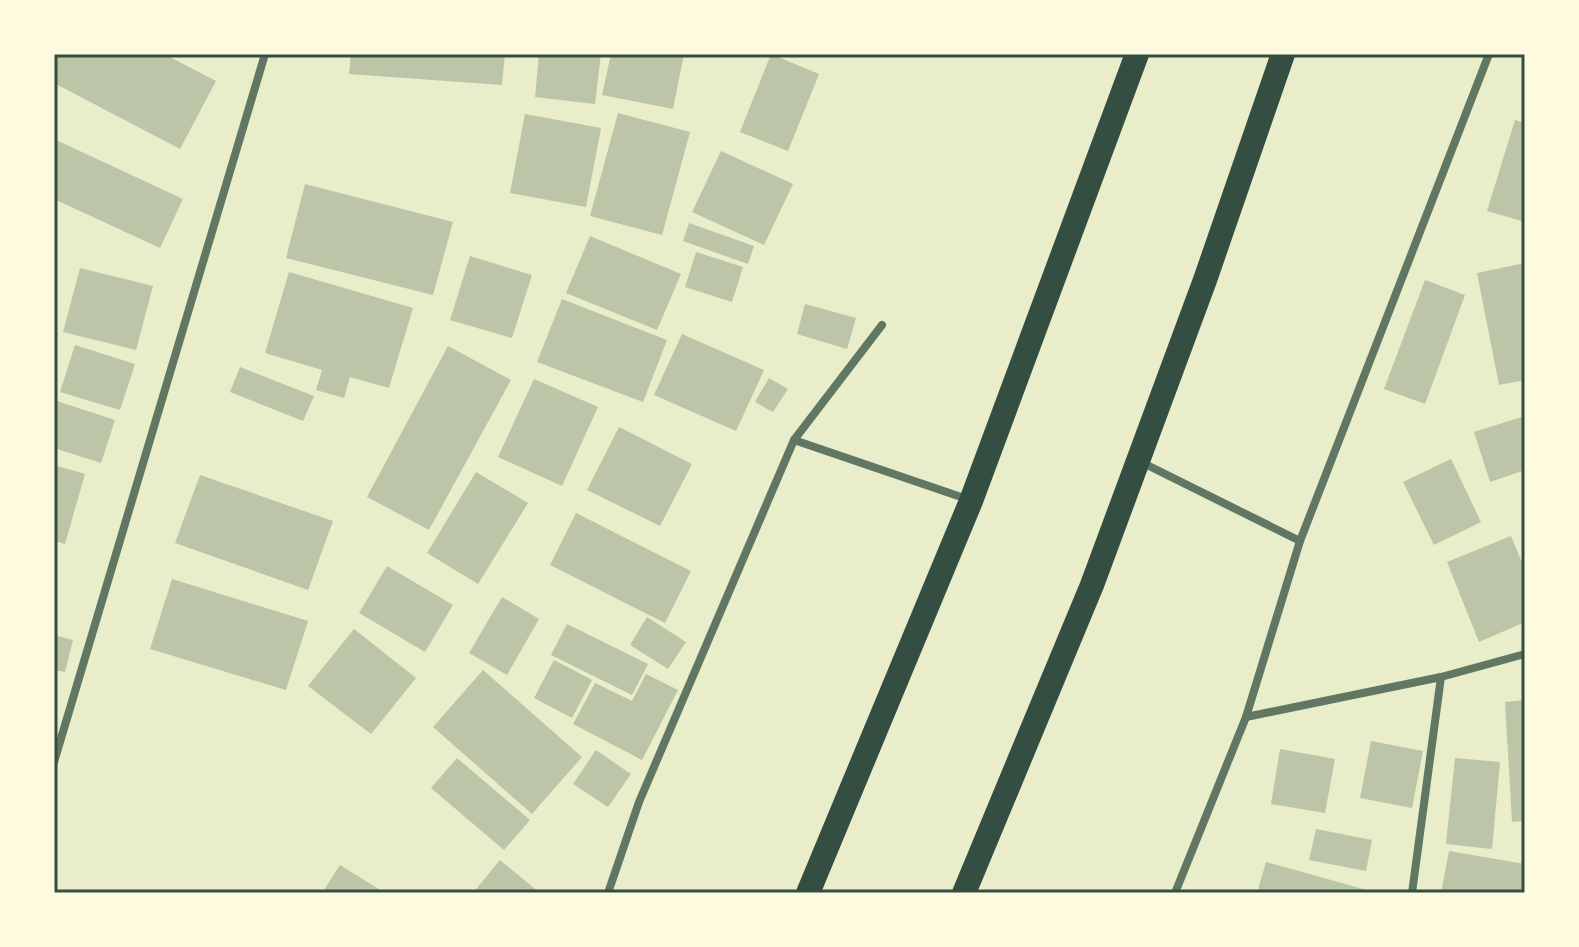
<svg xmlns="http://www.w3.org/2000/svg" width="1579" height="947" viewBox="0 0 1579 947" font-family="'IBM Plex Sans',sans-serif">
<rect width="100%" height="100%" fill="#e9edc9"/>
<g fill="#bcc5a7">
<polygon points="54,54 164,54 216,81 180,149 54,83"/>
<polygon points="351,54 505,54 502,85 349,74"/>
<polygon points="539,54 601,54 595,104 535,97"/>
<polygon points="611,54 684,54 673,109 602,95"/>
<polygon points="771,54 819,74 788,151 740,132"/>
<polygon points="618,113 690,132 662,235 590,216"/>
<polygon points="525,114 601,128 586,207 510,193"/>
<polygon points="1515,120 1525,123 1525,222 1487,211"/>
<polygon points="54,139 183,199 160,248 54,199"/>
<polygon points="721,151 793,184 764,245 692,212"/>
<polygon points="305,184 453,222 433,295 286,258"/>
<polygon points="689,223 754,246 748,264 683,241"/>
<polygon points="590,236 681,274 657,330 566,293"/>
<polygon points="696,252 743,267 732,302 685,287"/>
<polygon points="470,256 532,275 512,338 450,320"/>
<polygon points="1525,263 1525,380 1499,385 1477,273"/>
<polygon points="80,268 153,286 136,350 63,332"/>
<polygon points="289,272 413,308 389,388 350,377 344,398 316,390 322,370 265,353"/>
<polygon points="1425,280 1465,295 1425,404 1384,389"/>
<polygon points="562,299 667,340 643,402 537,362"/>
<polygon points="805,304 856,318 847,349 797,334"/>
<polygon points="682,334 764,370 736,431 654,395"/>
<polygon points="75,345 135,364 120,410 60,392"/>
<polygon points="448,346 511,380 429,530 367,497"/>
<polygon points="240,367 314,396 303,421 230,392"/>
<polygon points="769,378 788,389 773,412 755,402"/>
<polygon points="534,379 598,407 562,486 498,457"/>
<polygon points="54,400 115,420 101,463 54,448"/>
<polygon points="1525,416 1525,470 1490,482 1474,432"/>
<polygon points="619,427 692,464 660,526 587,490"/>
<polygon points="1451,459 1481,522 1434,545 1403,482"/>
<polygon points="54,465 85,474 65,544 54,541"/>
<polygon points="476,472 528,503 478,584 427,553"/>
<polygon points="200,475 333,521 308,590 175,543"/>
<polygon points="576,513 691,571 665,623 550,565"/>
<polygon points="1511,536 1525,570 1525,622 1479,642 1447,562"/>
<polygon points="387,566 453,605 425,652 359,613"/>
<polygon points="172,579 308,621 286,690 150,649"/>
<polygon points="502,597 539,619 507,675 469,653"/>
<polygon points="647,617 686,642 668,669 630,645"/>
<polygon points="567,624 648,664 632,695 551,655"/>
<polygon points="354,629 416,678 371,734 308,686"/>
<polygon points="54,635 73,640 65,672 54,670"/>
<polygon points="554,660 592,680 572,718 534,698"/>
<polygon points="483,670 582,757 532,814 433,727"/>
<polygon points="646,674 678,690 642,760 573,724 595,683 632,701"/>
<polygon points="1525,700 1525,821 1512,822 1505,702"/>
<polygon points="1371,741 1423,751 1412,808 1360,798"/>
<polygon points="1280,749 1335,759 1325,813 1271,804"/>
<polygon points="596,750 631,774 608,807 573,784"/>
<polygon points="457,758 530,820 504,850 431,788"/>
<polygon points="1455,758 1500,762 1492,849 1446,844"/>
<polygon points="1316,829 1372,840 1366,871 1309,860"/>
<polygon points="1449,851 1525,864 1525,893 1441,893"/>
<polygon points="500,860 540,893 473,893"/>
<polygon points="1266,862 1374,892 1374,893 1257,893"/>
<polygon points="340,865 385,893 322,893"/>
</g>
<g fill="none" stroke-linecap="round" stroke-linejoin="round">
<g stroke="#617663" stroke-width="8">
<polyline points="794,440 967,499"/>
<polyline points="1139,461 1300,541"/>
<polyline points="1246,717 1441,677 1525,654"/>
<polyline points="54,762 265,54"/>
<polyline points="608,893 639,802 794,440 882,325"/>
<polyline points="1175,893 1246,717 1300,541 1489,54"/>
<polyline points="1412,893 1441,677"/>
</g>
<g stroke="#344e41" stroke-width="24">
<polyline points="808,893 971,501 1137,54"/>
<polyline points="964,893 1092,585 1205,280 1283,54"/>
</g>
</g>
<rect width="1579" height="947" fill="none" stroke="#fefae0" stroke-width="112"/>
<rect x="56" y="56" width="1467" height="835" fill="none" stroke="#344e41" stroke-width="3"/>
</svg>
